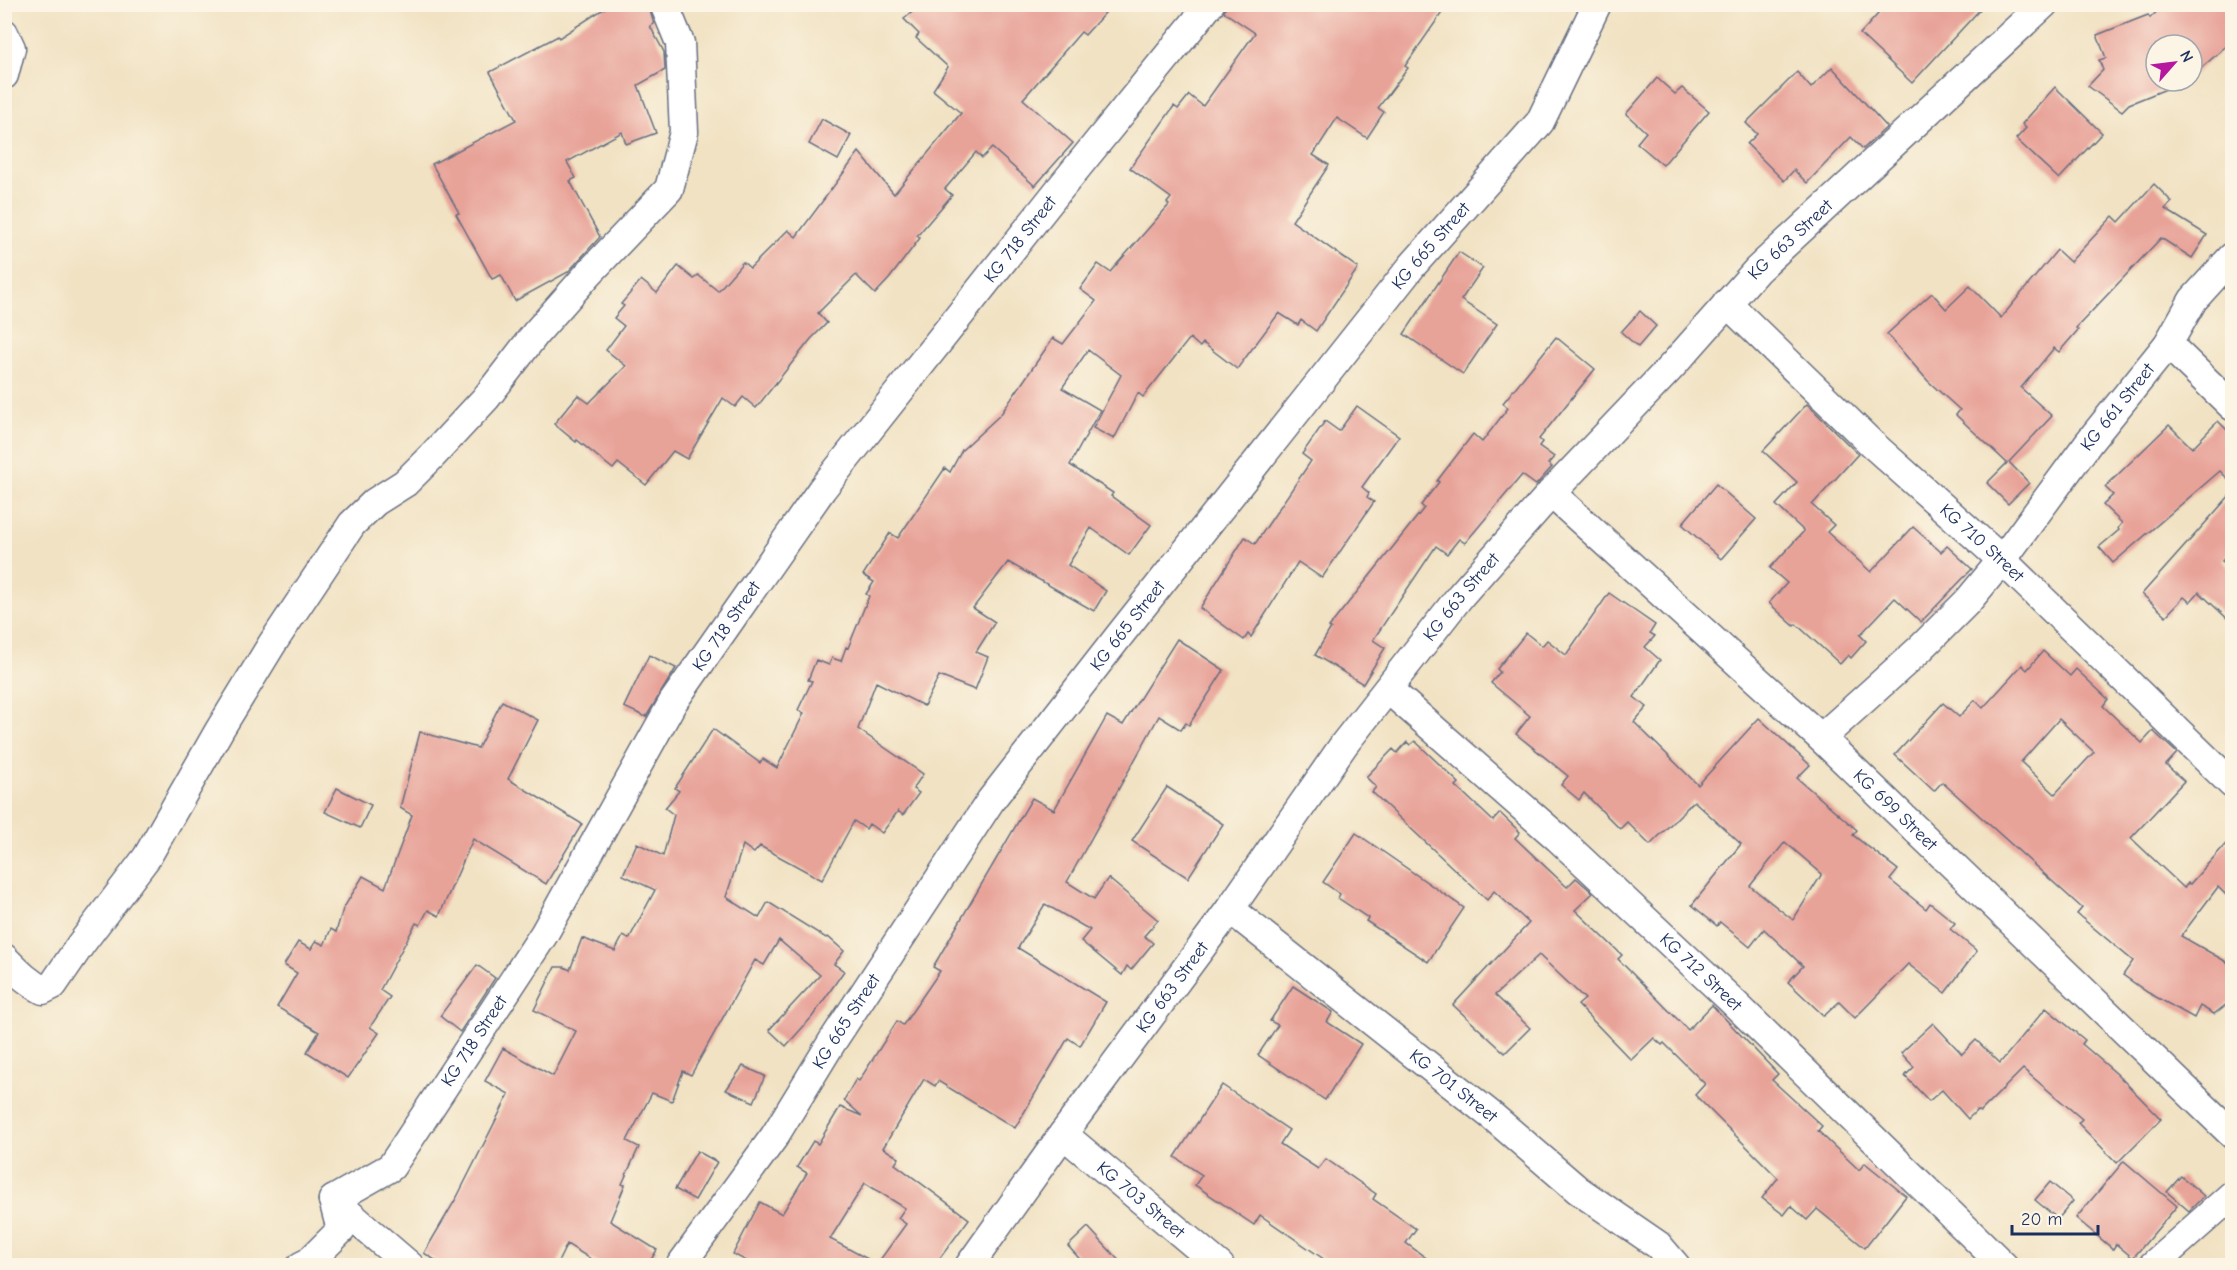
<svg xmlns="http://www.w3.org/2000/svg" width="2237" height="1270" viewBox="0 0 2237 1270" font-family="'Comic Neue',sans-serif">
<rect width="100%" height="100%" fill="#fcf5e5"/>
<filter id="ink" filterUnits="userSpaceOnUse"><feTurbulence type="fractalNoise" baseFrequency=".0167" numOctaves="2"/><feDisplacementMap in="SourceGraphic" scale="12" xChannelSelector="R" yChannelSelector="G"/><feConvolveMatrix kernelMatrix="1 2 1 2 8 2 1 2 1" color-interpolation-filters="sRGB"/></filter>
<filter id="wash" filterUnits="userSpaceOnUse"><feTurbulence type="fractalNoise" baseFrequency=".008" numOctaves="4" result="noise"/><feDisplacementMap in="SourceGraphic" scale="24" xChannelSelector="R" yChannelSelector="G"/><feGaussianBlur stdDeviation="1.35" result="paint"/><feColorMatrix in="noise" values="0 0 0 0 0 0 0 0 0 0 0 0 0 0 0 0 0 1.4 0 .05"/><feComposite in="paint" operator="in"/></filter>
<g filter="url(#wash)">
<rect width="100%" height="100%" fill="#f1e2c3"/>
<g id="blocks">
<g fill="#e8a399" fill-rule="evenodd">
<polygon points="611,4 648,4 654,24 650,26 664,52 665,70 638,85 656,133 626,144 622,132 567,162 576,178 570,181 600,237 568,272 515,301 501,275 492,279 456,214 459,213 432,164 516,120 490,72 558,36 559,38"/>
<polygon points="922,4 1113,4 1085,35 1081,32 1023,99 1073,143 1035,186 992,148 982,158 976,152 945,189 952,195 917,236 920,238 889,279 875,294 856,275 818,313 827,323 811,339 756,408 743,397 735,407 723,398 687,459 673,451 646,485 618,463 613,469 577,440 576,442 554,424 578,395 589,403 626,366 606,350 624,326 614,318 624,306 621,304 641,280 657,293 678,266 694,279 698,275 718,291 743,262 750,268 788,230 796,237 859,152 894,194 961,113 933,90 948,67 916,38 919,34 904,19"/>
<polygon points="1226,4 1448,4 1405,66 1408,68 1378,108 1384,112 1367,138 1337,118 1313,155 1329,165 1292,221 1358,268 1316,331 1301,320 1298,325 1279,313 1237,369 1203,343 1200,347 1190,338 1143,397 1138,393 1114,439 1093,428 1121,375 1088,350 1062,388 1100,410 1070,465 1113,493 1111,496 1151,525 1129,555 1091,528 1068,565 1106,591 1094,611 1008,562 973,608 995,622 976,652 988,657 975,690 939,676 924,706 876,682 858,729 923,774 913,789 919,793 903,815 898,811 882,833 869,824 866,829 854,821 822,880 760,846 754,853 743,845 726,897 759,918 768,902 826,938 828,937 844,951 834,964 844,971 812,1017 786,1046 769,1030 820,975 779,940 764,965 755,960 691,1075 683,1071 672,1101 652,1093 627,1141 639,1147 622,1184 625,1185 610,1221 657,1250 647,1266 602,1266 567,1244 556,1266 444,1266 424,1253 457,1197 509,1094 485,1081 503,1048 553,1076 576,1031 534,1010 555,967 564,967 570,970 582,938 615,951 623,936 629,939 655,890 623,875 637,843 663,856 674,815 665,808 679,791 675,788 713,729 760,763 763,759 777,768 804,713 798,710 812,681 808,680 816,660 829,665 832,658 841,661 846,647 848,648 869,596 866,594 874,582 863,575 890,533 898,538 945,468 950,472 962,450 1001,414 1053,338 1063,344 1096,301 1080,289 1098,264 1110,272 1169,205 1167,203 1171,198 1130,168 1174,106 1178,109 1189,95 1203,106 1255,33 1224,12"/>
<polygon points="1887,4 1985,4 1912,83 1860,34"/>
<polygon points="2165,4 2232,4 2232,41 2192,76 2192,45 2156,45 2156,81 2186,81 2129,104 2122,111 2088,86 2103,70 2099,60 2106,58 2097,35 2148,15 2150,18"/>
<polygon points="1832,67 1887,127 1863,149 1851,137 1807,183 1794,170 1784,181 1747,144 1757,134 1746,123 1797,72 1811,88"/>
<polygon points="1657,78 1675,94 1682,88 1709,111 1663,165 1637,143 1646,132 1626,114"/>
<polygon points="2055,87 2102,133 2059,179 2016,139 2026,128 2022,124"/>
<polygon points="822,119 851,135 838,160 809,144"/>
<polygon points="2154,184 2172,202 2165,209 2207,235 2192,258 2161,238 2076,328 2078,330 2059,352 2054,348 2021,388 2052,416 2009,462 2029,483 2008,504 1987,483 2007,463 1956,415 1960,410 1928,381 1887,334 1932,293 1946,309 1970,286 2001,318 2057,250 2070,262 2113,216 2119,222"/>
<polygon points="1459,252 1483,268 1461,300 1497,324 1463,374 1404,334"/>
<polygon points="1640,311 1656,326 1638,347 1621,332"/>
<polygon points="1556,337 1595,369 1539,439 1542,442 1539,446 1554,457 1548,464 1552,467 1536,485 1522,475 1465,543 1459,539 1447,554 1436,546 1373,640 1385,648 1363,684 1315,655 1331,628 1329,627 1424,508 1421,505 1439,482 1437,481 1473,434 1482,442 1508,408 1503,403"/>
<polygon points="1807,404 1858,454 1812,505 1834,525 1827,532 1871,572 1913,527 1941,552 1947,546 1972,569 1921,622 1895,598 1860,635 1866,641 1851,658 1848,655 1840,664 1796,624 1794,626 1769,603 1787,583 1770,568 1804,531 1776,505 1797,482 1763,451"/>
<polygon points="1357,406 1399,436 1362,487 1369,493 1367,497 1374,502 1322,578 1298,562 1251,637 1248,634 1244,640 1200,608 1245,537 1255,544 1311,461 1302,454 1325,421 1339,431"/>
<polygon points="2218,421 2232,435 2232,483 2220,471 2113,563 2099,547 2119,530 2118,528 2122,523 2103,505 2113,495 2105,487 2169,425 2192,448"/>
<polygon points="1716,484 1756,519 1721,559 1682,524"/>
<polygon points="2232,493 2232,550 2222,561 2232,570 2232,623 2199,592 2190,602 2184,597 2166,616 2142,594"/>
<path d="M1609,593L1655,625L1650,633L1655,636L1645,647L1660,660L1634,697L1647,707L1634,722L1698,785L1759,718L1810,765L1797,778L1857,830L1853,835L1898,870L1890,880L1926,909L1930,903L1955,923L1950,929L1977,951L1945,993L1908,964L1855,1018L1839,1002L1824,1016L1788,982L1803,966L1764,929L1750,947L1720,922L1717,926L1692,905L1741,844L1694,801L1650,845L1627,822L1620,829L1584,793L1579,800L1561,785L1568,776L1516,734L1530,716L1491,683L1500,672L1497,669L1526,633L1542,646L1547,640L1566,655ZM1785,842L1822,874L1793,920L1750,886Z"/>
<path d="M1177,639L1224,670L1189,725L1186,723L1181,730L1159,716L1067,882L1094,899L1108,878L1158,920L1144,936L1153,943L1131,970L1127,966L1122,975L1081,941L1090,930L1045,904L1018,948L1106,1002L1080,1046L1068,1038L1015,1128L938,1081L935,1086L924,1079L883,1148L899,1158L895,1164L969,1219L934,1266H756L733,1254L760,1202L782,1214L807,1173L797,1167L813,1141L818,1144L840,1107L862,1116L844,1100L856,1079L859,1081L897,1021L903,1025L940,971L933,967L1032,798L1054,810L1107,716L1123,725ZM865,1183L905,1208L898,1218L906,1224L877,1264L830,1239Z"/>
<path d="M2043,651L2070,676L2076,669L2108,699L2103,706L2142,743L2153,731L2177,753L2166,765L2184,781L2131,838L2184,888L2188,883L2190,884L2232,837V901L2218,887L2181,936L2232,965V1000L2214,1014L2200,1006L2194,1018L2147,992L2123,975L2133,961L2077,914L2082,908L1942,782L1934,791L1895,755L1943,703L1959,717L1975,700L1983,708L2022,665L2027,670ZM2059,719L2094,752L2055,794L2021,762Z"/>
<polygon points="649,655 676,668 646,717 624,707"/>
<polygon points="502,701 538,720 508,779 582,824 546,884 473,839 439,916 428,910 420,925 416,923 380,990 390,997 370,1027 379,1033 348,1078 307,1052 319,1032 277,1007 297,973 284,965 298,942 311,949 316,941 324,945 331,929 336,932 343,909 363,876 385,888 412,815 400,808 420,732 478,748"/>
<polygon points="1415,741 1459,783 1456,786 1493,821 1500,813 1520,832 1515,838 1567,887 1576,878 1593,893 1575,910 1622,955 1618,959 1688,1030 1712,1005 1778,1074 1772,1080 1822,1126 1818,1131 1859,1170 1865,1163 1906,1196 1865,1248 1817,1209 1807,1220 1791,1206 1784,1215 1762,1198 1778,1178 1695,1095 1705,1084 1664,1043 1662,1045 1654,1038 1631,1060 1578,1005 1585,999 1539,955 1495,995 1530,1028 1505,1053 1453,1005 1529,923 1494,891 1487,900 1372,792 1376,787 1366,777 1393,749 1397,753 1407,742 1410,745"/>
<polygon points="1167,787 1223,824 1188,878 1132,841"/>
<polygon points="337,788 371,805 360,828 325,812"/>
<polygon points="1356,833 1464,908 1428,962 1366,921 1368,918 1338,898 1340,894 1323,882"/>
<polygon points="477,965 495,978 460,1032 440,1016"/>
<polygon points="1293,986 1333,1012 1327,1022 1361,1044 1325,1100 1258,1055 1278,1025 1270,1021"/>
<polygon points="2046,1008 2085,1040 2082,1044 2117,1074 2161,1119 2117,1163 2078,1123 2082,1119 2023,1069 1980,1112 1977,1110 1968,1119 1942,1090 1929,1101 1905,1076 1914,1067 1901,1053 1933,1023 1962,1054 1976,1040 2000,1063"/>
<polygon points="743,1066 765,1076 754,1102 726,1090"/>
<polygon points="1222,1085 1289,1130 1280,1144 1318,1169 1326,1159 1376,1194 1373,1199 1416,1229 1406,1243 1437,1266 1334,1266 1260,1215 1254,1225 1195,1185 1202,1175 1175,1157"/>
<polygon points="697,1151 717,1162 695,1200 675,1189"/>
<polygon points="2124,1161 2177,1206 2133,1258 2116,1244 2113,1249 2076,1218"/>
<polygon points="2181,1176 2204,1196 2189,1211 2167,1192"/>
<polygon points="2050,1182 2073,1201 2058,1219 2035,1200"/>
<polygon points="1088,1227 1124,1266 1086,1266 1068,1246"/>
</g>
</g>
</g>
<g filter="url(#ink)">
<use href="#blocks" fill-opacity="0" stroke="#666e81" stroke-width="1.5"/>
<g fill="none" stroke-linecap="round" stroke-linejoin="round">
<g stroke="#666e81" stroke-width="31">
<g id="minor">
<polyline points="4,33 11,48 4,75"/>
<path id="s1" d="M1727,303L1871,443L2002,560L2232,784"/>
<polyline points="2168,344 2232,406"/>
<path id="s2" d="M1551,493L1821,738L2232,1134"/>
<path id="s3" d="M1388,689L1558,838L1729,998L2004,1266"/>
<path id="s4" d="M1821,738L1920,649L1968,601L2002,560L2089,442L2168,344L2193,300L2232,257"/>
<path id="s5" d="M1230,909L1492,1116L1578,1190L1658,1245L1676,1266"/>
<path d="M4,958C17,971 27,982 43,990L53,985L81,944L147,857L220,729L272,644L352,524L375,502L405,483L433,455L486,398L536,333L590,272L669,189L684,132L680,43L664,4"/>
<path id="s6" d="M1063,1134L1220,1266"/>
<polyline points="333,1200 410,1266"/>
<path id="s7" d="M301,1266L309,1262L341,1230L333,1200L391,1167L544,934L673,702L822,489L1058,191L1210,4"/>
<path id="s8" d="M680,1266L774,1137L832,1042L991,800L1119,636L1412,266L1540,122L1597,4"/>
<path id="s9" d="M969,1266L1063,1134L1230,909L1345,743L1461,595L1551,493L1673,365L1757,270L2044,4"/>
<polyline points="2152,1266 2232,1195"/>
</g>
</g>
<use href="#minor" stroke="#fff" stroke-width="28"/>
</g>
</g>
<g text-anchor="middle" stroke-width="4.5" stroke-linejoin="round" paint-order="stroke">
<g font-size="18" fill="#1b2f5e" stroke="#fcf5e5">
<text dy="6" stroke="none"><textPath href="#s9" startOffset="1317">KG 663 Street</textPath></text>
<text dy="6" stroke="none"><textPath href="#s7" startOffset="1275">KG 718 Street</textPath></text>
<text dy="6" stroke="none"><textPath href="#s8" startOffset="1268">KG 665 Street</textPath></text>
<text dy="6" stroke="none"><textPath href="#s4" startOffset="446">KG 661 Street</textPath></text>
<text dy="6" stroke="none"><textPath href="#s1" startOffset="350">KG 710 Street</textPath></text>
<text dy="6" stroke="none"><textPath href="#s9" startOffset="831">KG 663 Street</textPath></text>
<text dy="6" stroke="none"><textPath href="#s8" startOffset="782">KG 665 Street</textPath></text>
<text dy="6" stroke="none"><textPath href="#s7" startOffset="789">KG 718 Street</textPath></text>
<text dy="6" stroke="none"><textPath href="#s2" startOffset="468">KG 699 Street</textPath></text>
<text dy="6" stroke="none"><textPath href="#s3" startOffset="422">KG 712 Street</textPath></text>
<text dy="6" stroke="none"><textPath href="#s9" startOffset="345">KG 663 Street</textPath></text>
<text dy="6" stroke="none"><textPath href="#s8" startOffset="296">KG 665 Street</textPath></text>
<text dy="6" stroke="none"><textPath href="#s7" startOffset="303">KG 718 Street</textPath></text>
<text dy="6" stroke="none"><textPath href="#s5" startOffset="285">KG 701 Street</textPath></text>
<text dy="6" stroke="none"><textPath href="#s6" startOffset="102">KG 703 Street</textPath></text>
</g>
</g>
<rect width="2237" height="1270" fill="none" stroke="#fcf5e5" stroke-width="24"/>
<g transform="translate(2174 63) rotate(62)"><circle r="28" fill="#fcf5e5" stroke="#a2a6af" stroke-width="1.5"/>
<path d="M0-4.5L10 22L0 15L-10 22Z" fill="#b5179e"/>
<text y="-9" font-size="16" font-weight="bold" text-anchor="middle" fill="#1b2f5e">N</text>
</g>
<path d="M2012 1225v9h86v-9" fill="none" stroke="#1b2f5e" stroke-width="3"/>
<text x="2021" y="1225" font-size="18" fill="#1b2f5e" stroke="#fcf5e5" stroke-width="4.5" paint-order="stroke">20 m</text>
</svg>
